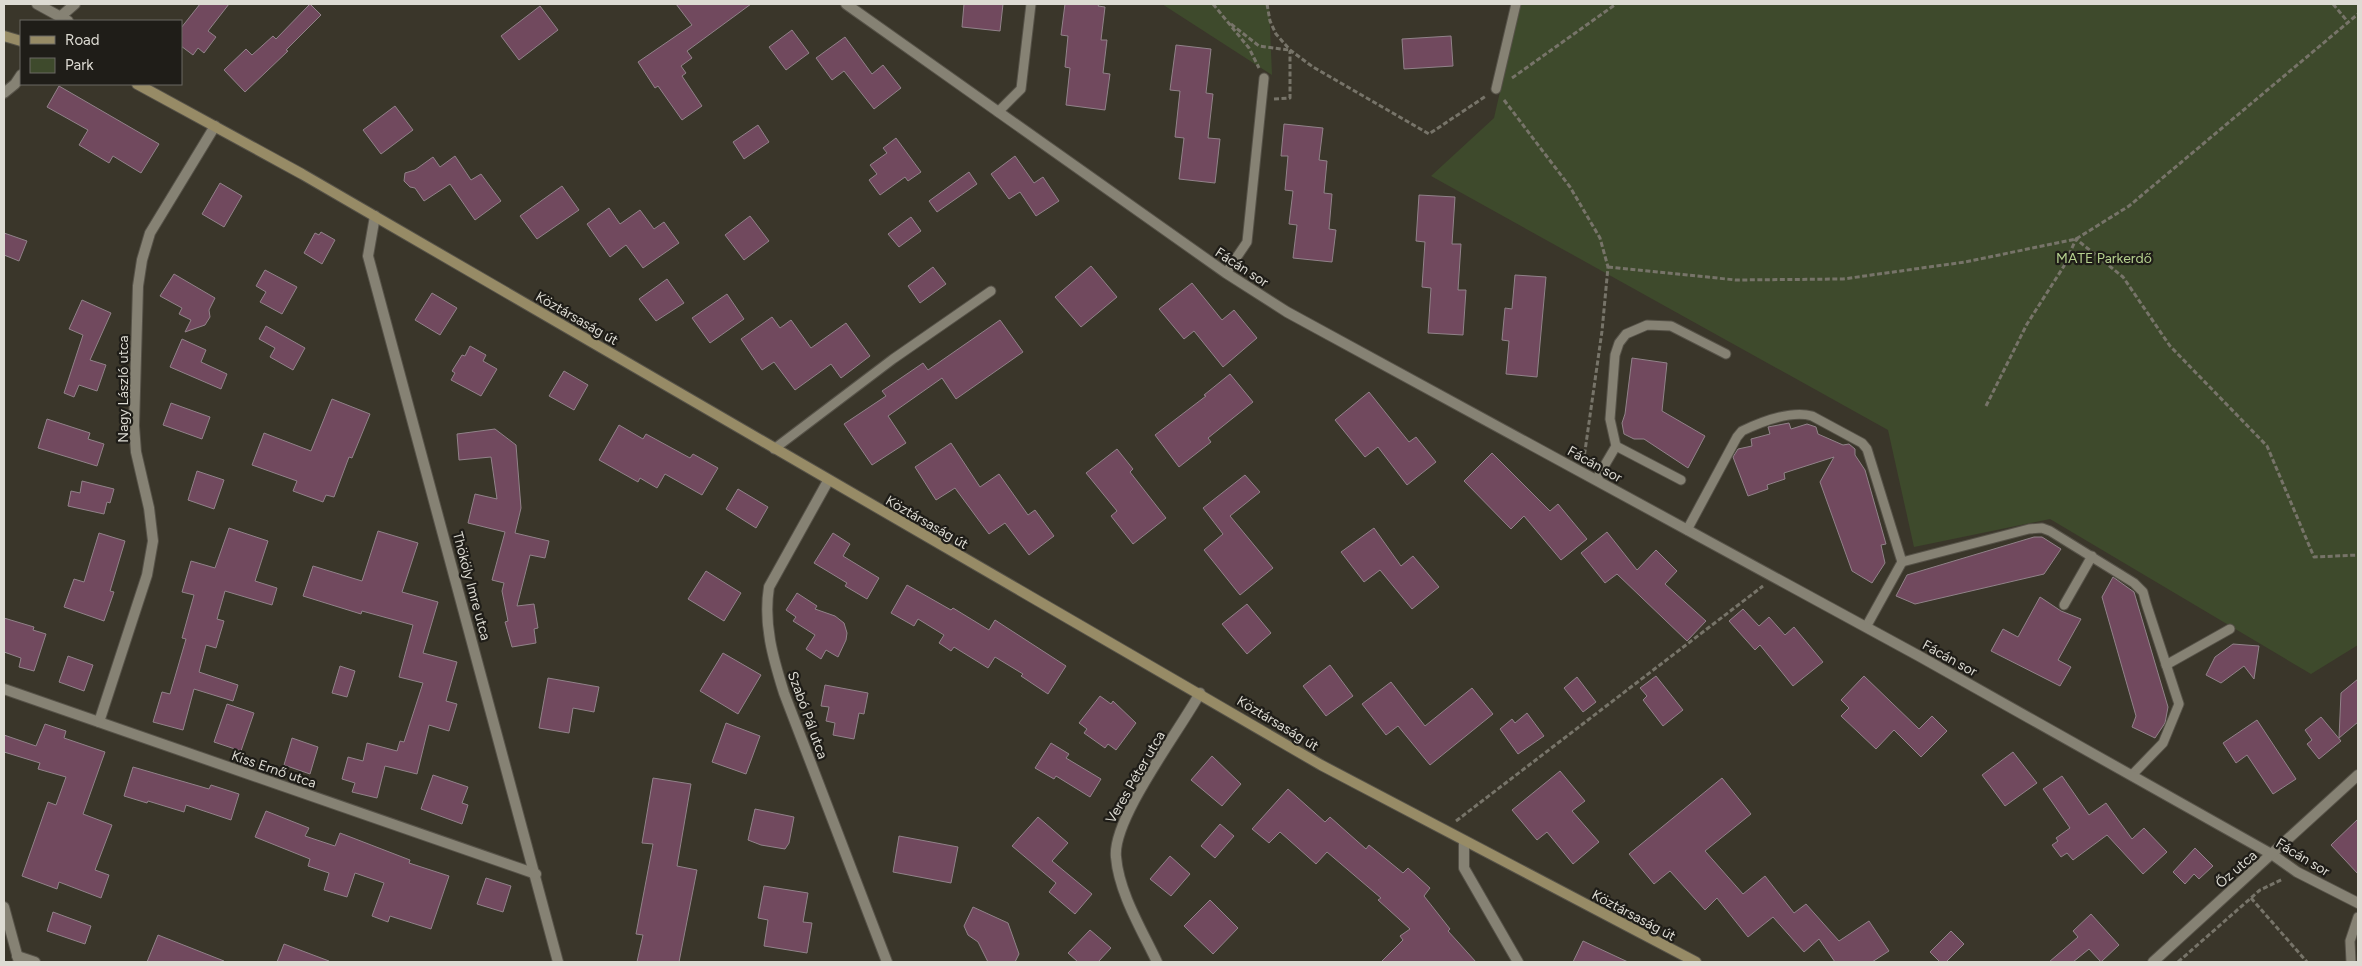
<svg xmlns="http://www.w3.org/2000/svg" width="2362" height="966" viewBox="0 0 2362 966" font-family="Figtree,sans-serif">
<rect width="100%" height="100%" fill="#3a362a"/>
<g fill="#3e4a2c">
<polygon points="1162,4 1269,4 1272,75"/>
<polygon points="1520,4 2358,4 2358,645 2311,674 2050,519 1914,547 1888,430 1431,176 1494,118"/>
</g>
<g fill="#71495e" stroke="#918289">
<polygon points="200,4 229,4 208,31 216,37 204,53 198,48 193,55 181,46 181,28"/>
<polygon points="310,4 321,15 286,50 288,51 245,92 224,70 246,49 252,55 273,36 276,39"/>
<polygon points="676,4 751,4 687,51 692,58 681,66 686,73 682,76 702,106 682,120 658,86 655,88 638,62 692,25"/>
<polygon points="964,4 1003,4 1000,31 962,27"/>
<polygon points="1065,4 1099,4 1098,6 1105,7 1101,40 1107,40 1103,73 1110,74 1105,110 1066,105 1070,68 1065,67 1068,36 1061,35"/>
<polygon points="540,6 558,30 519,60 501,36"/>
<polygon points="792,30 809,53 786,70 769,47"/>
<polygon points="1451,36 1453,66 1404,69 1402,39"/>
<polygon points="845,37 872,74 883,65 901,88 874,109 844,71 832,80 816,58"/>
<polygon points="1176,45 1211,49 1206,93 1213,94 1208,138 1220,139 1215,183 1179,179 1184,138 1175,137 1180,91 1170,90"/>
<polygon points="59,86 159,144 141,173 113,156 109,163 79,145 88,130 47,107"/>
<polygon points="395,106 413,130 381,154 363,130"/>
<polygon points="1284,124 1323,128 1319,160 1327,161 1324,193 1332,194 1329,229 1336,230 1332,262 1293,258 1297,225 1289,224 1293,191 1285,190 1288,156 1281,156"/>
<polygon points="758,125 769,142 744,159 733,142"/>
<polygon points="896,138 921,172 908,181 905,177 880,195 869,180 877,174 870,165 887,153 883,148"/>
<polygon points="455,156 471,180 481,174 501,201 475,220 450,184 424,201 415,188 410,187 404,181 405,173 415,170 433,157 440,167"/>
<polygon points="1015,156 1034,183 1043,177 1059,201 1036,216 1020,192 1009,199 991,174"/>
<polygon points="969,172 977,184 937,212 929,201"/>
<polygon points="220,183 242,196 224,227 202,214"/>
<polygon points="562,186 579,210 537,239 520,216"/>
<polygon points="1419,195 1455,197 1452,244 1461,244 1458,290 1466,290 1463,335 1428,333 1431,288 1422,287 1425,242 1416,241"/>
<polygon points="609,208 620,224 640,210 654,229 664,222 679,243 643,268 626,245 610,257 587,224"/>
<polygon points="750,216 769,241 744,260 725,235"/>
<polygon points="911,217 921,231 899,247 888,234"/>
<polygon points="321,232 335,240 322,264 304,253 315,233 319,235"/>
<polygon points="4,233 27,241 19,261 4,255"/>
<polygon points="1091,266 1117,297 1081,327 1055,297"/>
<polygon points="933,267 946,284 920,303 908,286"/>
<polygon points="265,270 297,287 282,314 260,302 266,292 256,286"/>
<polygon points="174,274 215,298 209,310 210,317 205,325 185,332 191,320 179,314 182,308 160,296"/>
<polygon points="1515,275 1546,277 1537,377 1506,374 1509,341 1502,340 1505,308 1512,309"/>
<polygon points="667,279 684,303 656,321 639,299"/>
<polygon points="1192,283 1222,320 1234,310 1257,338 1223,367 1194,331 1184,339 1159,309"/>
<polygon points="432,293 457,308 440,335 415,320"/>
<polygon points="727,294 744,319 710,343 692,318"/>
<polygon points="82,300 111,313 90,360 106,365 97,391 79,385 74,397 64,393 83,335 69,329"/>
<polygon points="772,317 780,328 791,320 811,348 846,323 870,356 841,378 831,364 795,390 774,362 762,370 741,339"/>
<polygon points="1000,320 1023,352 956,399 942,378 888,416 906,443 872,465 844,424 886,396 882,391 923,363 928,370"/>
<polygon points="266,326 305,348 293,370 270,357 275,348 259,339"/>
<polygon points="182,339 206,350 201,362 227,374 221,389 170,367"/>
<polygon points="470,346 486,355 483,361 497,369 481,396 451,380 455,373 452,371 462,355 465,356"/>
<polygon points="1632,358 1667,363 1662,411 1705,436 1688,468 1644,439 1634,439 1624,434 1622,423 1625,414"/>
<polygon points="564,371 588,385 574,410 549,396"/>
<polygon points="1230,374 1253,402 1208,438 1211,442 1179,467 1155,435 1206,396 1204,395"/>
<polygon points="1369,392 1409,442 1416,437 1436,462 1407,485 1378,447 1365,457 1335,420"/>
<polygon points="332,399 370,414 352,458 349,457 334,497 326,495 323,502 293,491 297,481 252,465 264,433 311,451"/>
<polygon points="171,403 210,417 202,439 163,425"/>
<polygon points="47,419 90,433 88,439 104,444 97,466 38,448"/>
<polygon points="1789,423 1791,429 1807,424 1816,427 1818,434 1843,445 1849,444 1855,449 1855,455 1865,470 1886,544 1881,545 1885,563 1872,583 1852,571 1820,482 1834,457 1784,473 1785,479 1767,485 1768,489 1748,496 1733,457 1738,449 1752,446 1751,439 1770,434 1768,427"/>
<polygon points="619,425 643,439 646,434 690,458 693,454 718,468 702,495 665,474 657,488 640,478 638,482 599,460"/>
<polygon points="495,429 516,445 521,508 515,533 549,541 545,558 530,555 517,606 534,604 538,628 534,629 536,643 512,647 505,622 508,621 502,591 504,583 492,580 505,532 468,523 475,494 497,499 491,457 459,460 457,434"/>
<polygon points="951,443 980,487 999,474 1028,515 1035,510 1054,536 1029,555 1005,523 989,534 955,488 936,500 915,467"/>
<polygon points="1117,449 1133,469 1130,472 1166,518 1133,544 1111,516 1117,511 1086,473"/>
<polygon points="1492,453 1550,511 1558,504 1587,539 1561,560 1524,516 1511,529 1464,481"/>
<polygon points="197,471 224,480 214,509 188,500"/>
<polygon points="1245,475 1260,492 1230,516 1273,568 1240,595 1204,550 1223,534 1203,508"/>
<polygon points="82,481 114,489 110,503 107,502 104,514 68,506 71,491 80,493"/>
<polygon points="738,489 768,507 756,528 726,509"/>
<polygon points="229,528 268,541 255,581 277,588 272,605 225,591 217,619 224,621 216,648 206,645 199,672 238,685 233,701 194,689 183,730 153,722 162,692 170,694 186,639 182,638 194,595 182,592 191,561 215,568"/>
<polygon points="1374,528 1401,566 1413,556 1439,587 1412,609 1380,570 1364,582 1341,552"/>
<polygon points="378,531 418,543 402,592 438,602 423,653 457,662 446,701 457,704 449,731 429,725 417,774 385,766 377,798 352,792 355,783 342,779 348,757 363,761 367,743 397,751 400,741 404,742 423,683 399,677 413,625 362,611 361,614 303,596 313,566 362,581"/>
<polygon points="1607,532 1637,570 1656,550 1677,571 1665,584 1706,621 1687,641 1617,574 1605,583 1581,553"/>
<polygon points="99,533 125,541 110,591 114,592 104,621 64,607 74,579 84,582"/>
<polygon points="833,533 850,544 843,556 879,578 867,599 845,586 847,583 814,563"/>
<polygon points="2034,537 2042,537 2061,549 2044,574 1915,604 1896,596 1907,575"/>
<polygon points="706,571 741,593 724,621 688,599"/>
<polygon points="2113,577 2134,592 2168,707 2165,723 2155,738 2132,727 2136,716 2102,597"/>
<polygon points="907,585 951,610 953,608 989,630 995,620 1066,666 1048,694 1021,676 1023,674 995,657 988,668 954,647 951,651 939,643 944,635 918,619 914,626 891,613"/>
<polygon points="797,593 817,606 815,609 835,616 844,623 847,633 846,640 838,657 826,650 821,659 806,649 815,635 793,621 796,617 786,610"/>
<polygon points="2040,597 2061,611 2081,619 2058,660 2071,667 2060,686 1991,651 2003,629 2018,637"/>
<polygon points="1247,604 1271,633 1247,654 1222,624"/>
<polygon points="1743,609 1759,626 1769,617 1785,635 1794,627 1823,662 1793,686 1760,645 1755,650 1729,621"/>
<polygon points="4,618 34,627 33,630 46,634 34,671 19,667 21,658 4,652"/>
<polygon points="2233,644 2259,646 2254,679 2244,666 2221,683 2206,675 2215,657"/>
<polygon points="723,653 761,675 738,714 700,691"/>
<polygon points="68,656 93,665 84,691 59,682"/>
<polygon points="1330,665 1353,696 1326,716 1303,686"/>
<polygon points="340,666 355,671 347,697 332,693"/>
<polygon points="1656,676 1683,710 1663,726 1643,700 1647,696 1640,688"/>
<polygon points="1864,676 1919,729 1932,716 1947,731 1921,757 1894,730 1876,749 1841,716 1849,708 1841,700"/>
<polygon points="1577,677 1596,702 1583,712 1564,688"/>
<polygon points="548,678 599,687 594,712 573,708 569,733 539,728"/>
<polygon points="2358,679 2358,722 2339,738 2341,693"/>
<polygon points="1391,682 1425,726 1472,688 1493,714 1430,765 1398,726 1386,735 1362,704"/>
<polygon points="825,685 868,693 864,714 859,713 854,739 833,735 835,723 826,721 829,707 821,706"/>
<polygon points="1100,696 1111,704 1113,701 1136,723 1116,750 1108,744 1105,748 1084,733 1087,729 1079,723"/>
<polygon points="227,704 254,713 241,751 214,742"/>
<polygon points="1527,713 1544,736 1518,754 1500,729 1512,719 1515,723"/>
<polygon points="2321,717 2341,741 2319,759 2307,744 2312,740 2305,730"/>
<polygon points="2257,720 2296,779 2273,794 2247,755 2236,763 2223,743"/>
<polygon points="726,723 760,736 746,774 712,762"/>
<polygon points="45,724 66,731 64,738 105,752 83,814 112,825 95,870 109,875 101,898 59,882 57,889 22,876 48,802 56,805 66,777 38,769 40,763 4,752 4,735 36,746"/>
<polygon points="292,738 318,747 310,774 284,765"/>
<polygon points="1051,743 1069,754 1066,758 1101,779 1090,797 1056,776 1054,779 1035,768"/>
<polygon points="2013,752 2037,783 2005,806 1982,775"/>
<polygon points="1212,756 1241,784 1222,806 1191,780"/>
<polygon points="133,767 209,789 211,785 239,794 231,820 186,805 184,812 148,801 147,803 124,796"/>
<polygon points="1560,771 1585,801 1572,811 1599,842 1573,864 1547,832 1537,840 1512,810"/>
<polygon points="433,775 468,787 462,803 468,805 462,824 421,809"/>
<polygon points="2062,776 2089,815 2106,803 2132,839 2144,828 2167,852 2143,874 2107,835 2073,860 2067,853 2061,857 2052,845 2058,841 2056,838 2070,828 2043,789"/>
<polygon points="653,778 691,784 677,866 697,870 679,962 637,962 643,935 636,934 653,844 642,843"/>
<polygon points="1722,778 1751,814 1705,851 1743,894 1765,876 1794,913 1806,904 1839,941 1869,921 1889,951 1872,962 1835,962 1819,939 1804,952 1773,917 1748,937 1717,898 1705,910 1670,871 1654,884 1629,854"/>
<polygon points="1288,789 1325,822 1330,817 1366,849 1369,845 1403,873 1408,868 1430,888 1424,896 1450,929 1448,931 1476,962 1381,962 1403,940 1400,936 1410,929 1378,900 1381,898 1327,852 1316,864 1280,832 1269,843 1252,829"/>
<polygon points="755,809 794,817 789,843 785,849 761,845 748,840"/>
<polygon points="266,811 309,828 305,836 335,846 340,833 410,860 409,863 449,876 431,929 390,916 388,922 372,916 384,883 355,873 347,897 324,890 329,873 308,866 310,859 255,837"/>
<polygon points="1038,817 1068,843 1052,861 1092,894 1075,914 1049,892 1056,883 1012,846"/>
<polygon points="2358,819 2358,874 2331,845"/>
<polygon points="1220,824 1234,836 1215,858 1201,846"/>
<polygon points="899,836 958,847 951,883 893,872"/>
<polygon points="2195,848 2213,866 2199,879 2194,874 2185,884 2173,872"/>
<polygon points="1170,856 1190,874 1171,896 1150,879"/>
<polygon points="486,878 511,886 503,912 477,904"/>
<polygon points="764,886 808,893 803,922 812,923 807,953 764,946 768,920 758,918"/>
<polygon points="1210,900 1238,928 1213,954 1184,926"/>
<polygon points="973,907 1008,923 1019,954 1015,962 988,962 978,942 968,935 964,926"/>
<polygon points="53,912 91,926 85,944 47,931"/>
<polygon points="2091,914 2119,945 2101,962 2089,949 2073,962 2049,962 2078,937 2073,931"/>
<polygon points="1090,930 1111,948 1098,962 1078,962 1068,953"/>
<polygon points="1951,931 1964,944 1946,962 1940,962 1930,952"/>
<polygon points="158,935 224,961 223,962 147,962"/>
<polygon points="1583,941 1628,962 1573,962"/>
<polygon points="284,944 329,961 328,962 277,962"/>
</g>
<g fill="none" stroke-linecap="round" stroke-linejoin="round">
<g stroke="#565248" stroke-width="11">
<g id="service">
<polyline points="1496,89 1516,4"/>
<polyline points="998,112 1021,89 1031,4"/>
<polyline points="1226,273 1247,242 1264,78"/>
<polyline points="1616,446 1681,480"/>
<polyline points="774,449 893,359 991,291"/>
<polyline points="1596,480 1616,446 1610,419 1615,355 1619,343 1626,334 1647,325 1671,326 1726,354"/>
<path d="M1687,530L1737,437L1742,431C1761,422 1791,410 1812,416L1862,443L1867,449L1902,562L1866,627"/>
<polyline points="1902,562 2029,529 2042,528 2050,531 2134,583 2143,592 2146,603 2179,704 2163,743 2132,775"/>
<polyline points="2064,605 2092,556"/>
<polyline points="2166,665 2230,629"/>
<polyline points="2351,962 2350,941 2358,917"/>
</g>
</g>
<g stroke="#565248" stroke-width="12">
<g id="minor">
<polyline points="37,4 68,21"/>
<polyline points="846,4 1226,273 1287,312 1919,656 2273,855 2297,872 2358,903"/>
<polyline points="60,17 75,4"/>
<polyline points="4,93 15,84 21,75"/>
<polyline points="375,216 368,256 558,962"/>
<path d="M828,481L769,587C763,624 773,658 784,693L887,962"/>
<polyline points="4,689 536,874"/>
<polyline points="99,722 147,575 153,541 149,508 136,452 134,426 138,286 142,260 150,233 215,126"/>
<polyline points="1464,841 1464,868 1518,962"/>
<polyline points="4,907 19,962"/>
<polyline points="17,956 35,962"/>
<path d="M1157,962C1142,930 1119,893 1116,857C1112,819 1180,730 1200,693"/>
<polyline points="2153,962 2358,775"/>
</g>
</g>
<g stroke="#565248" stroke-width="12">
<g id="secondary">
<polyline points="4,36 21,41"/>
<polyline points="137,84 302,174 1321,765 1696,962"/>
</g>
</g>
<g stroke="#777469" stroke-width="3" stroke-dasharray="5 2.5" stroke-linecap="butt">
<polyline points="1213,4 1249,48 1259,68"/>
<polyline points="1267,4 1270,21 1276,34 1290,50 1313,67 1429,134 1486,96"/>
<polyline points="2333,4 2348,22"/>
<polyline points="1231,24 1259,46 1289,50"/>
<polyline points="1512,78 1616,4"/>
<polyline points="1274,99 1290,98 1290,51"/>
<polyline points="1504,100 1570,187 1600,238 1608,267 1602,331 1584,458"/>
<polyline points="1608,267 1736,280 1843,279 1965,262 2076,239 2129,206 2358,14"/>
<polyline points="1986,406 2027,324 2064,266 2076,239 2123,277 2170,346 2267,446 2314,557 2358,555"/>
<polyline points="1456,821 1763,586"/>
<polyline points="2251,898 2307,962"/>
<polyline points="2178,962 2260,890 2283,879"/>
</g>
<use href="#service" stroke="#868274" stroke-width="9"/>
<use href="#minor" stroke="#868274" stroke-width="10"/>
<use href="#secondary" stroke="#978b66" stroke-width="10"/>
</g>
<g text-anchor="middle" stroke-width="4.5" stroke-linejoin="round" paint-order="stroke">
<g font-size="14" fill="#b6d18f" stroke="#1f1d18">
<text x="2104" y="263">MATE Parkerdő</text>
</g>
<g font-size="14" fill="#dddbd3" stroke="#1f1d18">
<text transform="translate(1242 267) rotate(33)" y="5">Fácán sor</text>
<text transform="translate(577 318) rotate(30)" y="5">Köztársaság út</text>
<text transform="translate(123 389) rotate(-90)" y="5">Nagy László utca</text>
<text transform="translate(1595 464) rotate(29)" y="5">Fácán sor</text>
<text transform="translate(927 522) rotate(30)" y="5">Köztársaság út</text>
<text transform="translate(472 586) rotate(75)" y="5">Thököly Imre utca</text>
<text transform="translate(1950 658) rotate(29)" y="5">Fácán sor</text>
<text transform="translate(808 715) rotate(70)" y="5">Szabó Pál utca</text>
<text transform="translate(1278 723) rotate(31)" y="5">Köztársaság út</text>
<text transform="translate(274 769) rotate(19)" y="5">Kiss Ernő utca</text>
<text transform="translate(1135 777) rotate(-60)" y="5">Veres Péter utca</text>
<text transform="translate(2303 857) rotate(31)" y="5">Fácán sor</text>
<text transform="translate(2236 869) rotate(-41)" y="5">Őz utca</text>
<text transform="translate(1634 915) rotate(28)" y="5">Köztársaság út</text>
</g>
</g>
<rect width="2362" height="966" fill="none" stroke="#dddbd3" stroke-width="10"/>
<rect x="20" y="20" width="162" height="65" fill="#1f1d18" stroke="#6b6963"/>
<rect x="30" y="36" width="25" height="8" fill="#978b66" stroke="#6b6963"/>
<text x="65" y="45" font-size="15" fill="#dddbd3">Road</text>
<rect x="30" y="58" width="25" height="15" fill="#3e4a2c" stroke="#6b6963"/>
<text x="65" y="70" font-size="15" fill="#dddbd3">Park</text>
</svg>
